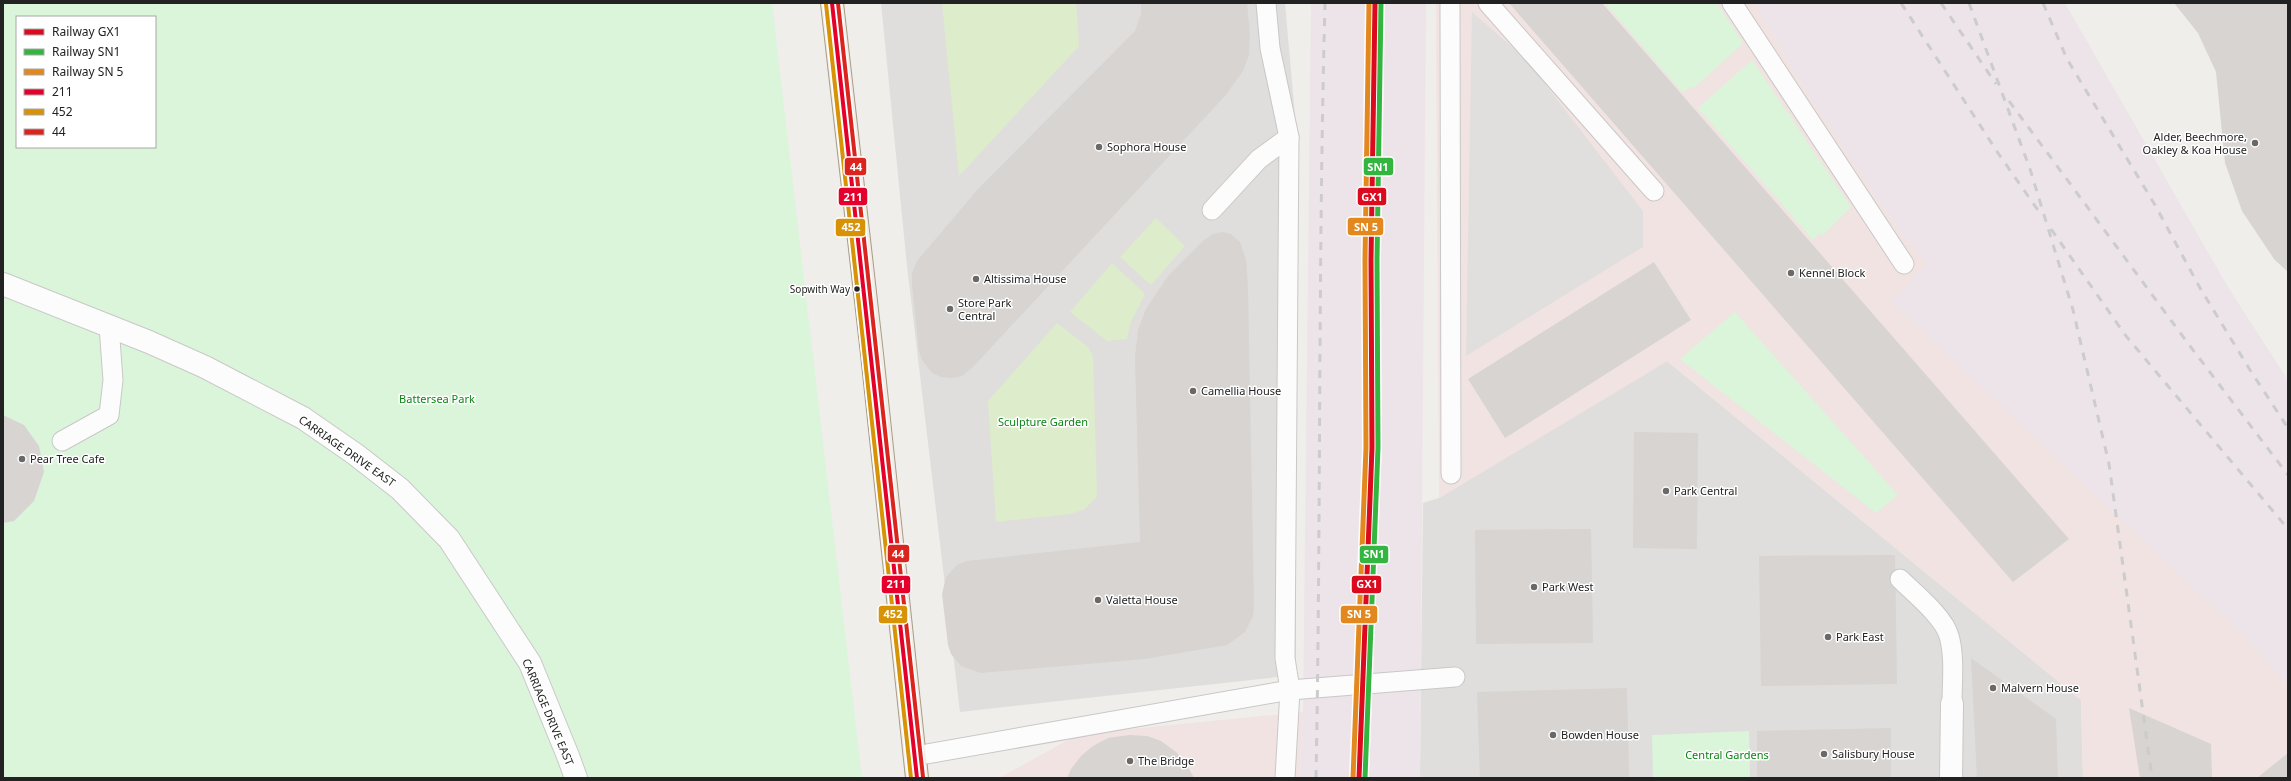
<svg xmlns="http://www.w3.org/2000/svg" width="2291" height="781" viewBox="0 0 2291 781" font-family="'Noto Sans',sans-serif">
<rect width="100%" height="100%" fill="#f0eeeb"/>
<g fill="#dfdedc">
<polygon points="881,3 1285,3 1295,116 1296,675 960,712 907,266"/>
<polygon points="1667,361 2081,700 2083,778 1420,778 1423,503 1439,498"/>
</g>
<g fill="#f1e3e1">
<polygon points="1436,3 1755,3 1800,82 1872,190 1900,231 1927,263 1892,302 2243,635 2288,686 2288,778 2083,778 2081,700 1667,361 1439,498"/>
<polygon points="1303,712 1299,778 999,778 1079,734"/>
</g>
<g fill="#ede4e9">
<polygon points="1311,3 1426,3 1420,778 1299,778 1303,712"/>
<polygon points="1755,3 2065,3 2228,287 2288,380 2288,686 2243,635 1891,302 1927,263 1900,231 1872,190 1800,82"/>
</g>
<g fill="#ddeccb">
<polygon points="942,3 1076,3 1079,46 959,176"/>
<polygon points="1156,218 1185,246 1151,285 1120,257"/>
<polygon points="1112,263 1145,294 1130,324 1127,339 1107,341 1070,312"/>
<polygon points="1057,323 1088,347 1093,356 1097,496 1085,509 1070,514 996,522 988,401"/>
</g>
<g fill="#daf5da" fill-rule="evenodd">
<path d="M3,3H772L862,778H3ZM17,17H155V147H17Z"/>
<polygon points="1605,3 1717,3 1743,43 1693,89 1691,86 1683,93"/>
<polygon points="1752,60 1851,207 1823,235 1820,233 1813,240 1698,108"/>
<polygon points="1735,312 1898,495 1876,513 1680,359"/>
<polygon points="1749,731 1750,778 1653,778 1652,735"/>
</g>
<polygon fill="#e0dfde" points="1472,12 1525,58 1643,211 1643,247 1466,356"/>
<g fill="#d7d4d2">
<polygon points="1141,3 1247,3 1250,35 1249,55 1243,71 1225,96 973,367 962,376 953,378 941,377 932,373 922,360 919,351 912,284 912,273 917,261 978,189 1135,31 1141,14"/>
<polygon points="1509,3 1602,3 2069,539 2013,582"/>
<polygon points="2174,3 2288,3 2288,272 2274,259 2242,211 2225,163 2216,72 2198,33"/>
<polygon points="1222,232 1231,234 1240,242 1246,260 1248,288 1254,607 1253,616 1245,632 1227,645 1145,659 981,673 961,666 951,654 948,645 942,594 946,577 957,565 967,561 1140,542 1135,357 1138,330 1146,309 1168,276 1204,240 1213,234"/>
<polygon points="1654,262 1691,320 1505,438 1468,379"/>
<polygon points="3,415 24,425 39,446 44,472 34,501 14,521 3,523"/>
<polygon points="1634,432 1698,433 1697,549 1633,548"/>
<polygon points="1591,529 1593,643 1476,644 1475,530"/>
<polygon points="1895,555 1897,684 1761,686 1759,556"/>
<polygon points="1971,658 2056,719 2058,778 1977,778"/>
<polygon points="1627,688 1629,778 1480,778 1477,692"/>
<polygon points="2129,708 2211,744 2212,778 2140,778"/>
<polygon points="1891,728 1891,778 1757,778 1757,731"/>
<polygon points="1129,735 1147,736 1161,741 1176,752 1188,767 1194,778 1067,778 1071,769 1081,756 1093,746 1108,738"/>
<polygon points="2288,753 2288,778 2257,778"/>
</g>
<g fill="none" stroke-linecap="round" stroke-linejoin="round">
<g stroke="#c9c8c7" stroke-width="21">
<g id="lane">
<polyline points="1266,3 1270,48 1289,137 1285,658 1290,690 1285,778"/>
<polyline points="1450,3 1451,474"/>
<polyline points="1488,3 1654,191"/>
<polyline points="1732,3 1904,264"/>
<polyline points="1212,210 1259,159 1289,137"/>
<polyline points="62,441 109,415 113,380 109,326"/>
<path d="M1900,579C1914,593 1944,617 1949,636C1955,657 1952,682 1952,704"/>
<polyline points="915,756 1290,690 1455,677"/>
</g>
</g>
<g stroke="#c9c8c7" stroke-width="24">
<g id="street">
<polyline points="3,284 149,342 205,367 303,418 355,454 400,489 449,539 530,663 568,756 576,778"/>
<polyline points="1951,778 1952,704"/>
</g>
</g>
<g stroke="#a79c86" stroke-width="24">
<polyline id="primary" points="832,3 872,354 917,778"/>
</g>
<use href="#lane" stroke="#fdfcfc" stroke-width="19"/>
<use href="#street" stroke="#fdfcfc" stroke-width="22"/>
<use href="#primary" stroke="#f3ede7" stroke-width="22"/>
<g stroke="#ccc" stroke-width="3" stroke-dasharray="8 8" stroke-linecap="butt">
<polyline points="1901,3 1998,153 2042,216"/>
<polyline points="1941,3 1996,84"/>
<polyline points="1969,3 2030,169 2073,310 2109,464 2152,778"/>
<polyline points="2043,3 2067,59 2155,205 2200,288 2250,370 2288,428"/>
<polyline points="2009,101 2187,342 2288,475"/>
<polyline points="2051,229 2126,336 2288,529"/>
<path d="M1316,778C1321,520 1318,261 1325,3"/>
</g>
<g stroke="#fff" stroke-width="7">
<polyline id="bus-1" points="832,3 917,778"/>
</g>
<g stroke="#fff" stroke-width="7">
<polyline id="bus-2" points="826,4 911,778"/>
</g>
<g stroke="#fff" stroke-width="7">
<polyline id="bus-3" points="838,3 923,777"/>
</g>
<use href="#bus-1" stroke="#e4002b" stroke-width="4"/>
<use href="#bus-2" stroke="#d79205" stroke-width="4"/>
<use href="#bus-3" stroke="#dc241f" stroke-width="4"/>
<g stroke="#fff" stroke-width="8">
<polyline id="rail-1" points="1359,778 1372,448 1371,260 1375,3"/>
</g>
<g stroke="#fff" stroke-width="8">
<polyline id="rail-2" points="1365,778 1378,448 1377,260 1381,3"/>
</g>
<g stroke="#fff" stroke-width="8">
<polyline id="rail-3" points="1353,778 1366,448 1365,260 1369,3"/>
</g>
<use href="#rail-1" stroke="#dc0a1e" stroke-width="5"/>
<use href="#rail-2" stroke="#33b540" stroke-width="5"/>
<use href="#rail-3" stroke="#e2881e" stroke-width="5"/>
</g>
<g fill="#6a6968" stroke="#fff" stroke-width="1.5">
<circle cx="2255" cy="143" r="4"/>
<circle cx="1099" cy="147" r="4"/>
<circle cx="1791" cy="273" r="4"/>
<circle cx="976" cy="279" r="4"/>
<circle cx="950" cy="309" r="4"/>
<circle cx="1193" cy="391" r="4"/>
<circle cx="22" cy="459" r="4"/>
<circle cx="1666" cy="491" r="4"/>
<circle cx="1534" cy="587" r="4"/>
<circle cx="1098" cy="600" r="4"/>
<circle cx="1828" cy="637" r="4"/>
<circle cx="1993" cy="688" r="4"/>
<circle cx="1553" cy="735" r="4"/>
<circle cx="1824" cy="754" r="4"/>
<circle cx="1130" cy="761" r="4"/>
</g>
<circle fill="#222" stroke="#fff" stroke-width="1.5" cx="857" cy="289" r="3.5"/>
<g text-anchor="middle" stroke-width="3" stroke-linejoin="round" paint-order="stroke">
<g font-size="10" fill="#222" stroke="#fff" text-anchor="end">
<text x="850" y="293">Sopwith Way</text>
</g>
<g font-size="11" fill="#222" stroke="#fff" text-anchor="start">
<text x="2247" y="141" text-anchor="end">Alder, Beechmore,<tspan x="2247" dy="13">Oakley &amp; Koa House</tspan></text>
<text x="1107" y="151">Sophora House</text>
<text x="1799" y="277">Kennel Block</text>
<text x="984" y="283">Altissima House</text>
<text x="958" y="307">Store Park<tspan x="958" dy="13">Central</tspan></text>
<text x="1201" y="395">Camellia House</text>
<text x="30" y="463">Pear Tree Cafe</text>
<text x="1674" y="495">Park Central</text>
<text x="1542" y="591">Park West</text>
<text x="1106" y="604">Valetta House</text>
<text x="1836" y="641">Park East</text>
<text x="2001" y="692">Malvern House</text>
<text x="1561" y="739">Bowden House</text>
<text x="1832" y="758">Salisbury House</text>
<text x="1138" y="765">The Bridge</text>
</g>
<g font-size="11" fill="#0c8416" stroke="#fff">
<text x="437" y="403">Battersea Park</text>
<text x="1043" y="426">Sculpture Garden</text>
<text x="1727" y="759">Central Gardens</text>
</g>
<g font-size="11" fill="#222" stroke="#fff">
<text transform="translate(347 451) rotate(35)" y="4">CARRIAGE DRIVE EAST</text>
<text transform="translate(548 712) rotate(67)" y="4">CARRIAGE DRIVE EAST</text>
</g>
</g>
<g stroke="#fff" stroke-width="1.5">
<rect x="844" y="157" width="23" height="19" rx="4" fill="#dc241f"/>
<rect x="1363" y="157" width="31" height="19" rx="4" fill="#33b540"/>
<rect x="838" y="187" width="30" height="19" rx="4" fill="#e4002b"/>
<rect x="1357" y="187" width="30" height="19" rx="4" fill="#dc0a1e"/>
<rect x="1347" y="217" width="37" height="19" rx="4" fill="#e2881e"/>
<rect x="835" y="218" width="31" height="19" rx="4" fill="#d79205"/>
<rect x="887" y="544" width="23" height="19" rx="4" fill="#dc241f"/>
<rect x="1359" y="545" width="30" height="19" rx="4" fill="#33b540"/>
<rect x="881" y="575" width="30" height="19" rx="4" fill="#e4002b"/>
<rect x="1351" y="575" width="31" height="19" rx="4" fill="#dc0a1e"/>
<rect x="1340" y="605" width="38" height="19" rx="4" fill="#e2881e"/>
<rect x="878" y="605" width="30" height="19" rx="4" fill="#d79205"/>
</g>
<g font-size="11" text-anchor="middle" font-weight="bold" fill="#fff">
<text x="856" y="171">44</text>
<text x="1378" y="171">SN1</text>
<text x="853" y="201">211</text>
<text x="1372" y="201">GX1</text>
<text x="1366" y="231">SN 5</text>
<text x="851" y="231">452</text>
<text x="898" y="558">44</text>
<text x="1374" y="558">SN1</text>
<text x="896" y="588">211</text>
<text x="1367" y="588">GX1</text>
<text x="1359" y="618">SN 5</text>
<text x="893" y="618">452</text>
</g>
<rect width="2291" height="781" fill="none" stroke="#222222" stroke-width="8"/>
<rect x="16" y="16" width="140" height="132" fill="#ffffff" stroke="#a7a7a7"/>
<rect x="24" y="29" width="20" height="6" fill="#dc0a1e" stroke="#a7a7a7"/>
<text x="52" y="36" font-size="12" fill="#222222">Railway GX1</text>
<rect x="24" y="49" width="20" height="6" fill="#33b540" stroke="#a7a7a7"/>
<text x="52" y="56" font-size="12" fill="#222222">Railway SN1</text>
<rect x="24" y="69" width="20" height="6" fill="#e2881e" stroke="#a7a7a7"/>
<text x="52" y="76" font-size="12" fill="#222222">Railway SN 5</text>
<rect x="24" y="89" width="20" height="6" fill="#e4002b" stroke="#a7a7a7"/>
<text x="52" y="96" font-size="12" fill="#222222">211</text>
<rect x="24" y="109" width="20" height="6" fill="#d79205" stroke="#a7a7a7"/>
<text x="52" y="116" font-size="12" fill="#222222">452</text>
<rect x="24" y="129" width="20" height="6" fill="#dc241f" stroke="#a7a7a7"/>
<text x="52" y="136" font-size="12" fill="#222222">44</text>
</svg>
